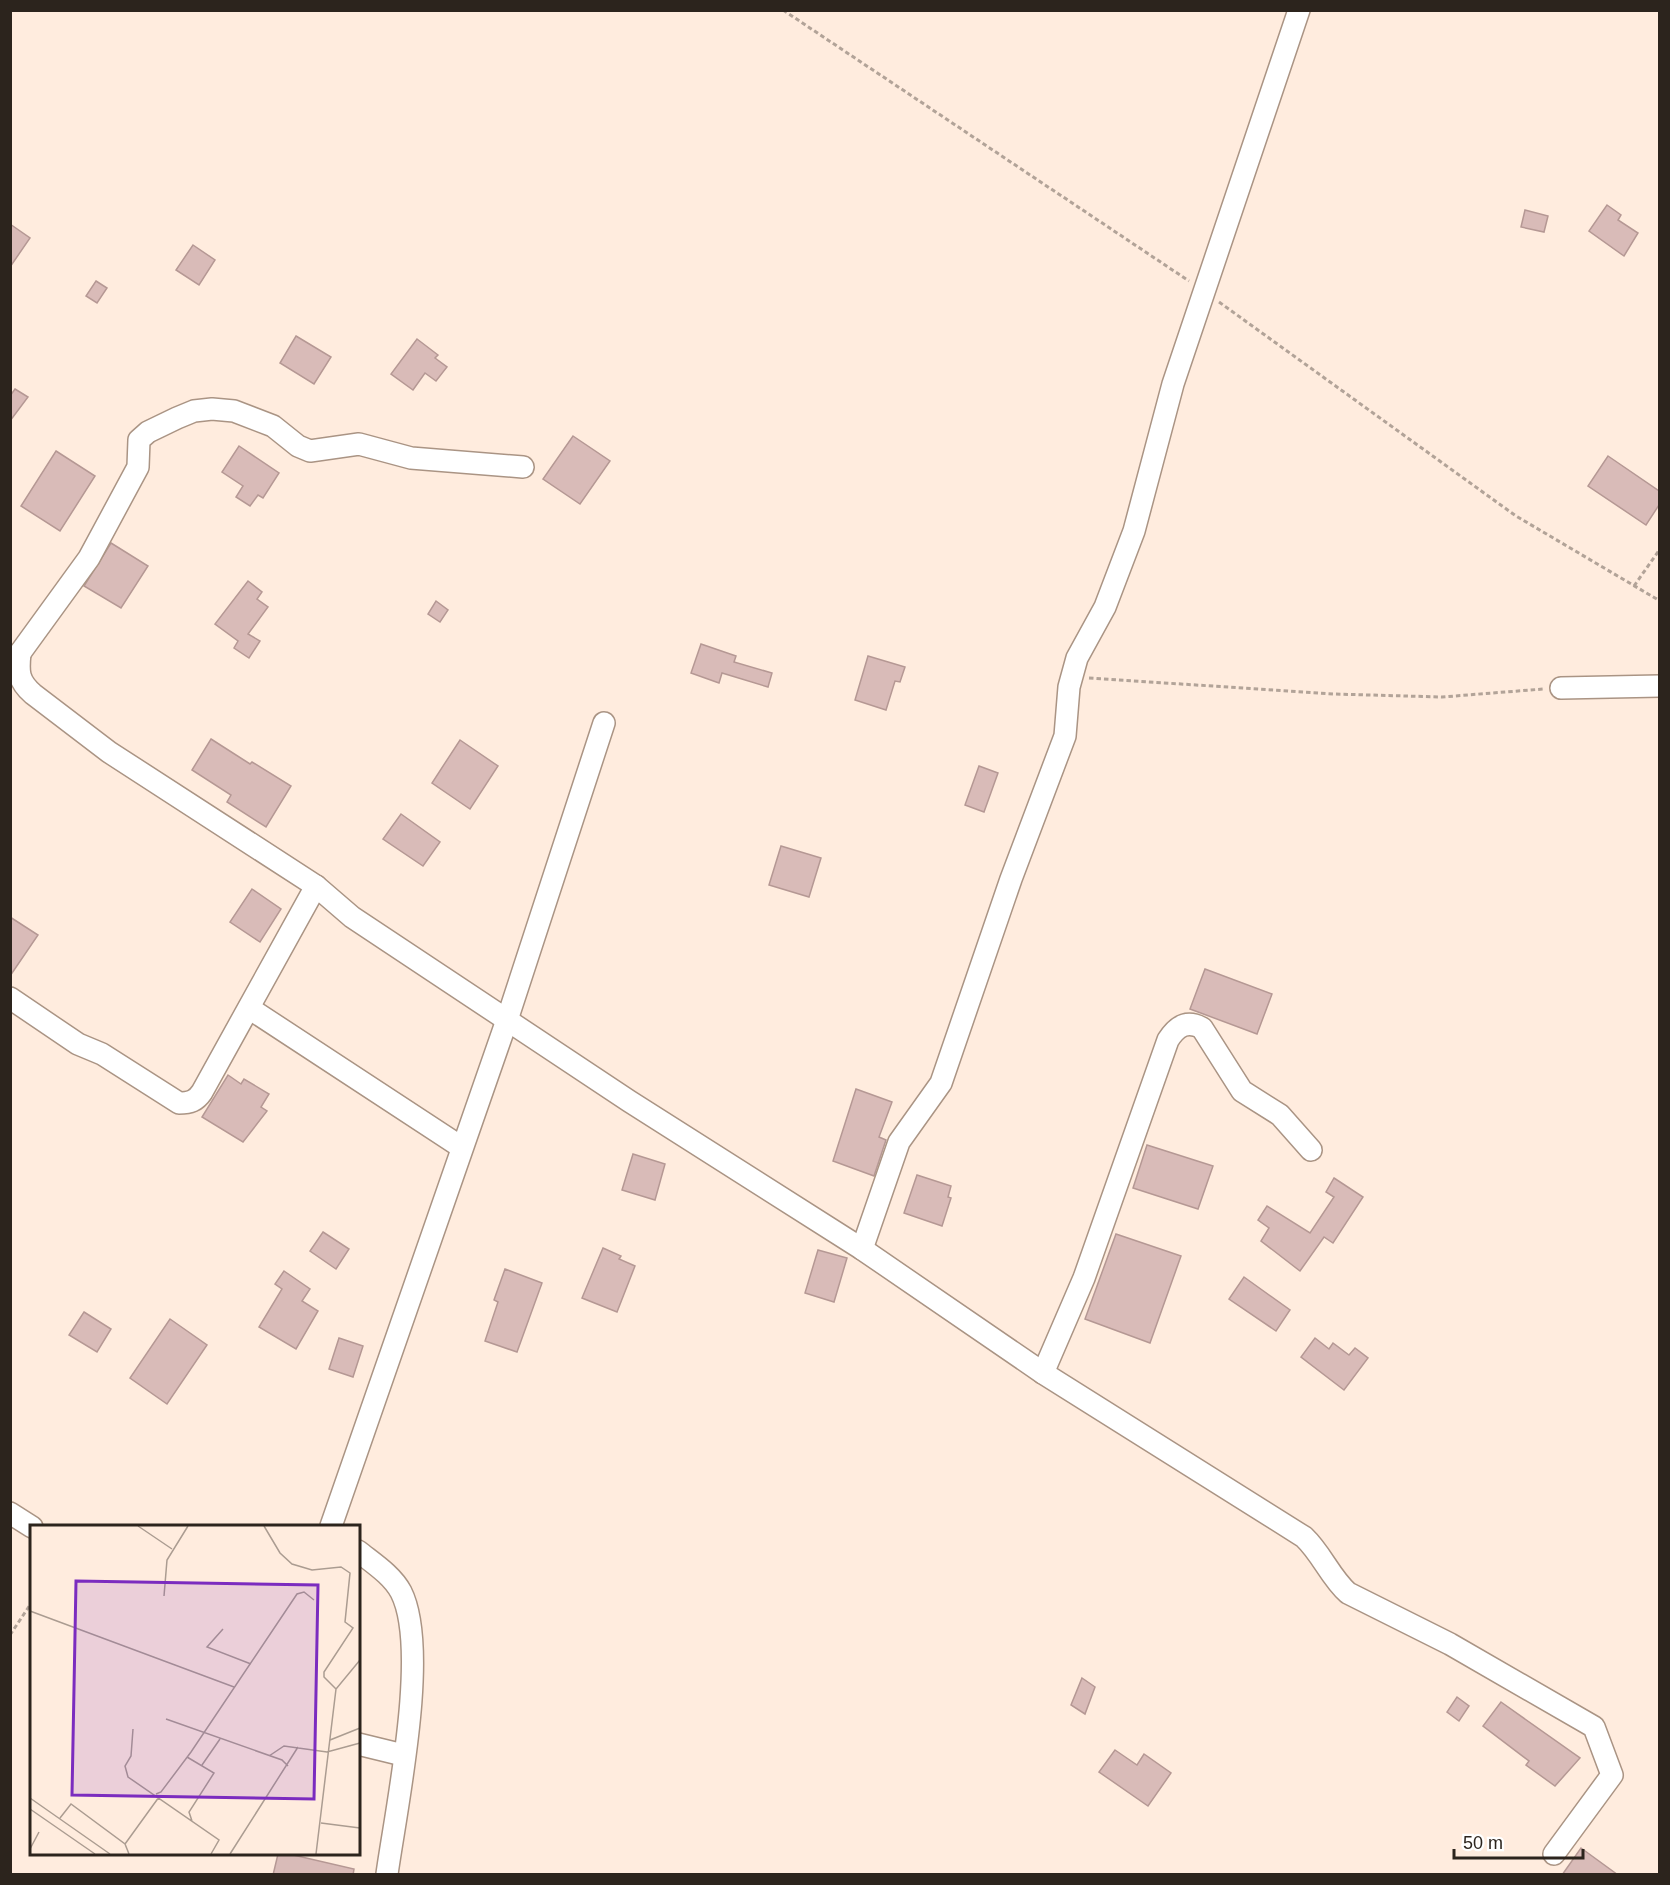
<svg xmlns="http://www.w3.org/2000/svg" width="1670" height="1885" viewBox="0 0 1670 1885" font-family="Arial,sans-serif">
<rect width="100%" height="100%" fill="#ffecde"/>
<g fill="#d9bbb8" stroke="#b59894" stroke-width="1.5">
<polygon points="1607,205 1621,215 1618,220 1638,233 1624,256 1589,231"/>
<polygon points="1525,210 1548,216 1544,232 1521,227"/>
<polygon points="10,224 30,238 10,267"/>
<polygon points="193,245 215,260 199,285 176,270"/>
<polygon points="96,281 107,288 97,303 86,296"/>
<polygon points="296,336 331,357 314,384 280,363"/>
<polygon points="417,339 438,355 435,358 447,367 436,381 425,373 413,390 391,374"/>
<polygon points="15,389 28,397 10,421 10,396"/>
<polygon points="573,436 610,461 580,504 543,479"/>
<polygon points="239,446 279,473 263,498 258,495 250,506 236,497 243,486 222,472"/>
<polygon points="56,451 95,476 60,531 21,506"/>
<polygon points="1608,456 1659,491 1659,505 1646,525 1588,486"/>
<polygon points="111,543 148,566 121,608 84,586"/>
<polygon points="248,581 262,592 257,599 268,607 248,634 260,641 249,658 234,648 238,641 215,624"/>
<polygon points="436,601 448,610 440,622 428,614"/>
<polygon points="701,644 736,656 734,662 772,673 768,687 722,673 719,683 691,673"/>
<polygon points="868,656 905,667 900,682 895,681 886,710 855,700"/>
<polygon points="211,739 250,764 252,762 291,786 266,827 227,802 231,795 192,770"/>
<polygon points="460,740 498,766 470,809 432,783"/>
<polygon points="979,766 998,773 984,812 965,805"/>
<polygon points="401,814 440,842 423,866 383,839"/>
<polygon points="781,846 821,858 809,897 769,885"/>
<polygon points="252,889 281,909 260,942 230,922"/>
<polygon points="10,917 38,935 10,976"/>
<polygon points="1205,969 1272,994 1257,1034 1190,1009"/>
<polygon points="228,1075 241,1084 244,1079 269,1094 261,1107 267,1111 243,1142 202,1117"/>
<polygon points="856,1089 892,1102 879,1137 886,1140 874,1176 833,1161"/>
<polygon points="1147,1145 1213,1166 1198,1209 1133,1188"/>
<polygon points="633,1154 665,1164 655,1200 622,1190"/>
<polygon points="917,1175 951,1186 948,1197 951,1198 942,1226 904,1213"/>
<polygon points="1334,1178 1363,1197 1333,1243 1324,1237 1300,1271 1261,1241 1269,1228 1258,1220 1267,1206 1310,1233 1334,1197 1326,1192"/>
<polygon points="323,1232 349,1249 336,1269 310,1251"/>
<polygon points="1116,1234 1181,1256 1150,1343 1085,1319"/>
<polygon points="603,1248 621,1256 619,1259 635,1266 617,1312 582,1298"/>
<polygon points="818,1250 847,1258 834,1302 805,1293"/>
<polygon points="505,1269 542,1283 517,1352 485,1341 498,1302 494,1300"/>
<polygon points="284,1271 310,1289 302,1301 318,1311 296,1349 259,1327 282,1289 275,1284"/>
<polygon points="1244,1277 1290,1310 1276,1331 1229,1299"/>
<polygon points="84,1312 111,1329 97,1352 69,1335"/>
<polygon points="170,1319 207,1345 167,1404 130,1378"/>
<polygon points="339,1338 363,1346 353,1377 329,1369"/>
<polygon points="1315,1338 1329,1349 1333,1343 1349,1355 1355,1348 1368,1358 1344,1390 1301,1357"/>
<polygon points="1082,1678 1095,1687 1085,1714 1071,1705"/>
<polygon points="1457,1697 1469,1706 1459,1721 1447,1712"/>
<polygon points="1501,1702 1580,1758 1555,1786 1526,1765 1529,1761 1483,1726"/>
<polygon points="1115,1750 1137,1765 1144,1754 1171,1773 1148,1806 1099,1772"/>
<polygon points="1581,1848 1618,1875 1562,1875"/>
<polygon points="278,1854 289,1854 354,1869 353,1875 273,1875"/>
</g>
<g fill="none" stroke-linecap="round" stroke-linejoin="round">
<g stroke="#aa9484" stroke-width="24">
<g id="minor">
<path d="M20,653C18,672 18,681 33,694L109,752L316,886L352,917L629,1101L862,1249L1043,1373L1304,1537C1322,1554 1330,1577 1348,1593L1450,1644L1594,1727L1612,1775L1554,1854"/>
<polyline points="10,662 20,653 89,558 138,467 139,440 148,432 177,418 194,411 212,409 234,411 273,426 298,446 310,451 359,444 411,458 523,467"/>
<polyline points="1561,688 1660,686"/>
<path d="M10,998L78,1044L102,1054L179,1103C190,1103 196,1101 202,1092L316,886"/>
<polyline points="249,1008 461,1147"/>
<polyline points="862,1249 899,1142 941,1083 1011,879 1065,736 1069,687 1077,658 1105,607 1134,531 1173,384 1299,10"/>
<path d="M1043,1373L1084,1278L1168,1040C1177,1026 1187,1020 1202,1028L1242,1091L1280,1115L1311,1150"/>
<polyline points="10,1513 32,1527"/>
<polyline points="331,1526 507,1020 604,723"/>
<path d="M358,1551C373,1563 392,1575 401,1592C430,1649 396,1809 387,1874"/>
<polyline points="358,1744 403,1755"/>
</g>
</g>
<g stroke="#b2a398" stroke-width="3" stroke-dasharray="4.5 3" stroke-linecap="butt">
<polyline points="783,10 1189,281"/>
<polyline points="1219,302 1516,516 1660,601"/>
<polyline points="1634,586 1660,549"/>
<polyline points="1089,678 1334,694 1442,697 1543,689"/>
<polyline points="10,1635 32,1602"/>
</g>
<use href="#minor" stroke="#fff" stroke-width="21"/>
</g>
<g transform="translate(30 1525)">
<rect width="330" height="330" fill="#ffecde"/>
<path fill="none" stroke="#ab9c91" stroke-width="1.5" d="M108,1L142,24M234,1L250,28L262,39L282,45L311,42L320,48L315,97L323,103L294,147V152L306,164M134,71L137,35L158,1M0,86L204,162M193,104L177,122L221,139M136,194L252,235L258,241M103,204L101,231L95,241L98,252L189,315L181,329M300,215L330,203M239,231L254,221L297,227L330,218M157,232L184,248L159,287L162,296M172,240L190,214M126,269L131,267L161,227L267,69L274,67L284,75M0,273L80,329M0,284L65,329M30,293L41,279L95,319L99,329M291,298L330,303M95,319L129,272M0,324L9,307M200,329L268,222M286,329L306,164L330,135"/>
<path fill="#7b2cbf" fill-opacity="0.15" stroke="#7b2cbf" stroke-width="3" d="M46,56L288,60L284,274L42,270Z"/>
<rect width="330" height="330" fill="none" stroke="#2c241d" stroke-width="3"/>
</g>
<rect width="1670" height="1885" fill="none" stroke="#2c241d" stroke-width="24"/>
<path d="M1454 1849v9h129v-9" fill="none" stroke="#2c241d" stroke-width="3"/>
<text x="1463" y="1849" font-size="18" fill="#2c241d" stroke="#ffffff" stroke-width="4.5" paint-order="stroke">50 m</text>
</svg>
